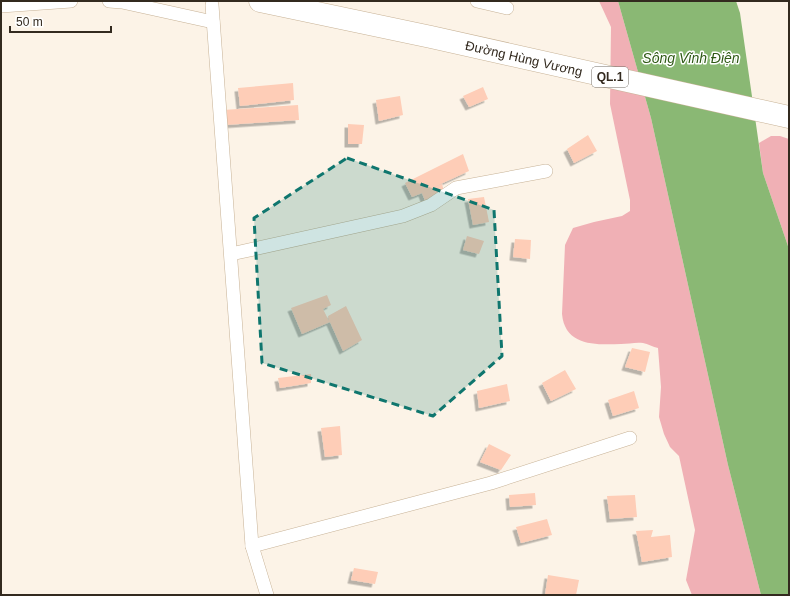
<svg xmlns="http://www.w3.org/2000/svg" width="790" height="596" viewBox="0 0 790 596" font-family="Arial,sans-serif">
<defs>
<filter id="shadow"><feDropShadow dx="-3.5" dy="3.5" stdDeviation="0" flood-color="#0004"/></filter>
</defs>
<rect width="100%" height="100%" fill="#fcf3e7"/>
<g fill="#f0b0b5">
<path d="M599,1H618L651,118L728,465L761,595H692L686,580L695,530L679,456L670,447L664,434L659,417L661,387L658,348C653,347 648,344 643,343C636,342 628,344 621,344C595,345 565,346 562,314L565,245L573,228L594,222L622,216L630,211V200L610,104L611,27Z"/>
<polygon points="771,136 780,136 789,139 789,249 763,173 759,143"/>
</g>
<polygon fill="#8ab874" points="618,1 736,1 740,13 763,173 789,249 789,595 761,595 728,465 651,118"/>
<g fill="#fecdb7" filter="url(#shadow)">
<polygon points="293,83 294,100 240,106 238,88"/>
<polygon points="483,87 488,99 469,107 463,96"/>
<polygon points="400,96 403,115 379,121 376,100"/>
<polygon points="298,105 299,120 225,125 223,110"/>
<polygon points="348,124 364,125 362,144 348,144"/>
<polygon points="588,135 597,151 574,163 567,149"/>
<polygon points="463,154 469,171 432,188 442,184 445,195 427,206 422,193 412,197 405,183"/>
<polygon points="484,197 489,222 473,225 468,199"/>
<polygon points="467,236 484,241 479,254 463,250"/>
<polygon points="515,239 531,240 530,259 513,257"/>
<polygon points="327,295 331,305 323,309 329,321 328,316 346,306 362,340 343,351 330,322 302,334 291,308"/>
<polygon points="632,348 650,352 645,372 625,367"/>
<polygon points="565,370 576,389 551,401 542,383"/>
<polygon points="311,374 311,383 280,388 278,378"/>
<polygon points="507,384 510,401 479,408 477,391"/>
<polygon points="634,391 639,408 613,416 608,400"/>
<polygon points="340,426 342,455 325,457 321,428"/>
<polygon points="489,444 511,455 501,470 480,462"/>
<polygon points="535,493 536,505 510,507 509,495"/>
<polygon points="635,495 637,517 610,519 607,496"/>
<polygon points="547,519 552,535 521,543 516,527"/>
<polygon points="653,530 651,537 670,535 672,557 642,562 636,531"/>
<polygon points="354,568 378,572 375,584 351,580"/>
<polygon points="548,575 579,580 576,595 545,595"/>
</g>
<g fill="none" stroke-linecap="round" stroke-linejoin="round">
<g stroke="#c7b296" stroke-width="14">
<g id="street">
<polyline points="109,1 122,2 213,22"/>
<polyline points="477,1 507,8"/>
<polyline points="212,5 252,546 267,595"/>
<polyline points="1,6 71,1"/>
<polyline points="231,254 403,216 431,205 456,188 546,171"/>
<polyline points="252,546 491,483 630,438"/>
</g>
</g>
<g stroke="#c7b296" stroke-width="23">
<polyline id="highway" points="260,1 431,37 789,117"/>
</g>
<use href="#street" stroke="#fff" stroke-width="13"/>
<use href="#highway" stroke="#fff" stroke-width="22"/>
</g>
<path fill="#0f766e" fill-opacity="0.2" stroke="#0f766e" stroke-width="3" stroke-dasharray="8 5" stroke-linejoin="round" d="M347,158L494,210L502,356L433,416L262,363L254,218Z"/>
<g text-anchor="middle" stroke-width="3" stroke-linejoin="round" paint-order="stroke">
<rect fill="#fff" stroke="#706a62" stroke-width="1" x="592" y="67" width="36" height="20" rx="3"/>
<g font-size="12" font-weight="bold" fill="#332a1f">
<text x="610" y="81">QL.1</text>
</g>
<g font-size="13" fill="#332a1f" stroke="#fff">
<text transform="translate(524 58) rotate(13)" y="5">Đường Hùng Vương</text>
</g>
<g font-size="14" font-style="italic" fill="#2f5a15" stroke="#fff">
<text x="691" y="63">Sông Vĩnh Điện</text>
</g>
</g>
<rect width="790" height="596" fill="none" stroke="#332a1f" stroke-width="4"/>
<path d="M10 26v6h101v-6" fill="none" stroke="#332a1f" stroke-width="2"/>
<text x="16" y="26" font-size="12" fill="#332a1f" stroke="#ffffff" stroke-width="3" paint-order="stroke">50 m</text>
</svg>
